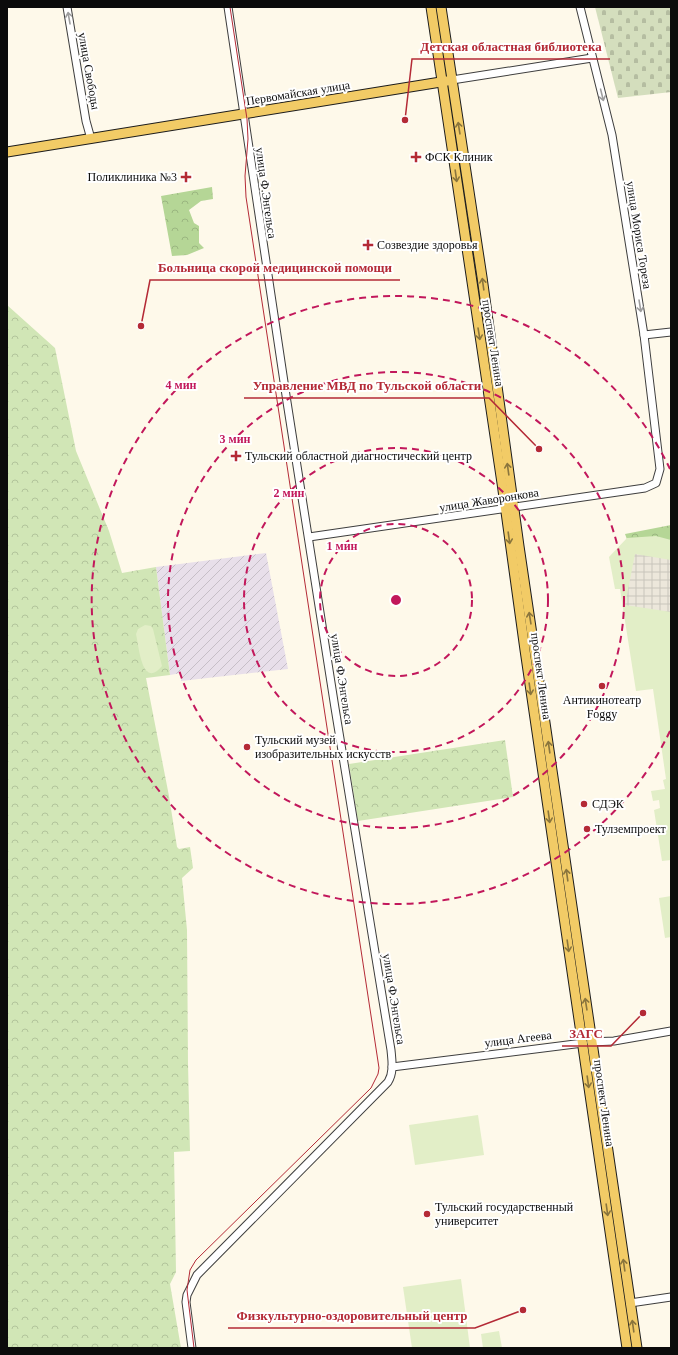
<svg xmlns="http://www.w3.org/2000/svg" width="678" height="1355" viewBox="0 0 678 1355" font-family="'Times New Roman',serif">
<defs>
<pattern id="industrial-furrows" width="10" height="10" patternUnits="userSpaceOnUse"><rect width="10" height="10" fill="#e8dfea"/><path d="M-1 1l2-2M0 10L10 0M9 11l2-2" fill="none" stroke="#c6bec7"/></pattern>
<pattern id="forest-crowns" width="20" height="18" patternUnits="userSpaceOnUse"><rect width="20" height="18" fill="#b5d696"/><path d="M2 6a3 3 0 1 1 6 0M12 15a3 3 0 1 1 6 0" fill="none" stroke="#9ab680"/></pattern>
<pattern id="cemetery-stones" width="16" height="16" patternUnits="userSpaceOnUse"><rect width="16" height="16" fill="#d4debd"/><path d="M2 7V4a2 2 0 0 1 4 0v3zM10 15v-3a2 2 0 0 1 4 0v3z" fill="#b5bda1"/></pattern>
<pattern id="park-crowns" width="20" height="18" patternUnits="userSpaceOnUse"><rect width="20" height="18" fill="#d1e6b6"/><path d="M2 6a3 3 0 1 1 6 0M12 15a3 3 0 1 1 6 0" fill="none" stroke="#b2c49b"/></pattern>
<pattern id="plaza-grid" width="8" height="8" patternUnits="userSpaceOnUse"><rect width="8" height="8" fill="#ece7db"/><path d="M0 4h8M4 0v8" fill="none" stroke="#c9c5bb"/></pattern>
</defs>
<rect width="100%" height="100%" fill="#fef9ea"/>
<polygon fill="url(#industrial-furrows)" points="266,553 288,669 181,681 181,673 170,675 156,567"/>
<g fill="url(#forest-crowns)">
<polygon points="212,187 213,199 201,201 189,210 194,223 199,226 199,243 204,248 187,255 172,256 161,196"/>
<polygon points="671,525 671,560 632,553 625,534"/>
</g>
<polygon fill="url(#cemetery-stones)" points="595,7 671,7 671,92 618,98"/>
<g fill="url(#park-crowns)">
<polygon points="7,305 55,348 76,451 109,531 122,573 156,567 170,675 146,678 169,796 177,847 179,849 190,847 193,868 182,878 187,930 188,1063 190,1151 174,1152 176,1272 170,1284 181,1348 7,1348"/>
<polygon points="505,740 513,797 358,821 349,764"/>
</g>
<g fill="#e2eec7">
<polygon points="656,536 671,540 671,860 662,861 654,810 660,808 659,800 653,801 651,791 665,789 663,780 666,779 653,689 636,691 620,589 615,589 609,557 627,538"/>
<path d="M145,625L151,626L153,629L162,666C142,690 139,647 136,634L138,629Z"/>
<polygon points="671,896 671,937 665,938 659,898"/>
<polygon points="478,1115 484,1155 415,1165 409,1125"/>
<polygon points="461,1279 470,1348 412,1348 403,1287"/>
<polygon points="499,1331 502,1348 483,1348 481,1334"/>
</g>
<polygon fill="url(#plaza-grid)" points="635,554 671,560 671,612 625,605"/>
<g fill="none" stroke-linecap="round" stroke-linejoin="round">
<g stroke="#3e3e3e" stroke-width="9">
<g id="minor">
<polyline points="67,7 86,121 91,139"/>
<polyline points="452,80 592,58"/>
<polyline points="644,335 671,332"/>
<polyline points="309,537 645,488 656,483 660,469 644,335 612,135 580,7"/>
<polyline points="591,1042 614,1041 671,1031"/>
<polyline points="392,1067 583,1043"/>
<polyline points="630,1303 671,1297"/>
<path d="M192,1348L186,1302L187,1295L197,1275L388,1082C394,1072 392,1061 391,1050L335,708L287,402L228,7"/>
</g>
</g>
<g stroke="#1c1c1c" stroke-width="11">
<g id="major">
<polyline points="431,7 502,483 525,650 627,1348"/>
<polyline points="441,7 482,277 519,546 637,1348"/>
<polyline points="7,152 447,81"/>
</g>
</g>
<use href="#minor" stroke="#fff" stroke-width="7"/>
<use href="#major" stroke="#f2cb66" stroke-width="9"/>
<polyline stroke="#b42a36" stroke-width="1" points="194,1348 187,1290 190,1270 196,1260 371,1088 378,1074 379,1068 246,197 245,176 248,139 247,119 230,7"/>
</g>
<defs><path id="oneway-shaft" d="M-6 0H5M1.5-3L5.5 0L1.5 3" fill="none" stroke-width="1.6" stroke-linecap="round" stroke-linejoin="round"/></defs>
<g stroke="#9d9d9d">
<use href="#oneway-shaft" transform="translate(69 18) rotate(-100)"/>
<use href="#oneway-shaft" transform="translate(602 95) rotate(76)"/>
<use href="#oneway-shaft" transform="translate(640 306) rotate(81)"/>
</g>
<g stroke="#8a753d">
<use href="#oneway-shaft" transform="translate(459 128) rotate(-99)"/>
<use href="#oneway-shaft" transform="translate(456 176) rotate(82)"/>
<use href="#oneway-shaft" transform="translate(483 284) rotate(-98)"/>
<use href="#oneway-shaft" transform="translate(479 334) rotate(81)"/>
<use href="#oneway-shaft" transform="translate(508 469) rotate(-98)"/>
<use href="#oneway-shaft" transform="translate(509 538) rotate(82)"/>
<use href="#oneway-shaft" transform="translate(530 618) rotate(-99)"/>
<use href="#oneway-shaft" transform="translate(530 689) rotate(82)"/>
<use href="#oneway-shaft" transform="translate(549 747) rotate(-98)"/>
<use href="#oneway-shaft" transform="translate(549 817) rotate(82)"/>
<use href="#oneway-shaft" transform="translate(567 875) rotate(-98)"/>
<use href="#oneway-shaft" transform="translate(568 946) rotate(82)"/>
<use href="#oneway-shaft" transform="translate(586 1004) rotate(-99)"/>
<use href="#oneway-shaft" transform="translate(588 1082) rotate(82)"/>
<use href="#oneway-shaft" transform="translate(607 1210) rotate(82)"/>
<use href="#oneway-shaft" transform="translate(624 1265) rotate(-98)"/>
<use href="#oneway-shaft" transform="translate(633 1326) rotate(-98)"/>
</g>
<g fill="none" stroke="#c2185b" stroke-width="2" stroke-dasharray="7 5">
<circle cx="396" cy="600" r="76"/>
<circle cx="396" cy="600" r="152"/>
<circle cx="396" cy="600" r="228"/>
<path d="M670 731A304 304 0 1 1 670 469"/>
</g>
<g fill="#b42a36" stroke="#fff" stroke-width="1.5">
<path d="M414 151h4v4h4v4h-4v4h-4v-4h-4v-4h4z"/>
<path d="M184 171h4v4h4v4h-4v4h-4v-4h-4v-4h4z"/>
<path d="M366 239h4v4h4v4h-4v4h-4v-4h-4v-4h4z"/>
<path d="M234 450h4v4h4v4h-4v4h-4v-4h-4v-4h4z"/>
<circle cx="602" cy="686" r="4"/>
<circle cx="247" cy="747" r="4"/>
<circle cx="584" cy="804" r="4"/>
<circle cx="587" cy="829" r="4"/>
<circle cx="427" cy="1214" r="4"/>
</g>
<g text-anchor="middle" stroke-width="4" stroke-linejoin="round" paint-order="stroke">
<g font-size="12" fill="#0b0b0b" stroke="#fff">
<text transform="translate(89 71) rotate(80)" y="4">улица Свободы</text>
<text transform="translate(298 93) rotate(-9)" y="4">Первомайская улица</text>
<text transform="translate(266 193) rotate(82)" y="4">улица Ф.Энгельса</text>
<text transform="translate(639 235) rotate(81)" y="4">улица Мориса Тореза</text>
<text transform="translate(493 343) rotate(81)" y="4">проспект Ленина</text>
<text transform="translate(489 500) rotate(-9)" y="4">улица Жаворонкова</text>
<text transform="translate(541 676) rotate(82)" y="4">проспект Ленина</text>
<text transform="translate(342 679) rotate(81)" y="4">улица Ф.Энгельса</text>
<text transform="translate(394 999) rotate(81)" y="4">улица Ф.Энгельса</text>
<text transform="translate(518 1039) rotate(-7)" y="4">улица Агеева</text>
<text transform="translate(604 1103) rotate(82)" y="4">проспект Ленина</text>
</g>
<g font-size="12" fill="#0b0b0b" stroke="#fff" text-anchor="start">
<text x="425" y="161">ФСК Клиник</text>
<text x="177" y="181" text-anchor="end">Поликлиника №3</text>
<text x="377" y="249">Созвездие здоровья</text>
<text x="245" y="460">Тульский областной диагностический центр</text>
<text x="602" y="704" text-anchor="middle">Антикинотеатр<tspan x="602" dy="14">Foggy</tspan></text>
<text x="255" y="744">Тульский музей<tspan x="255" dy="14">изобразительных искусств</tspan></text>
<text x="592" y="808">СДЭК</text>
<text x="595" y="833">Тулземпроект</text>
<text x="435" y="1211">Тульский государственный<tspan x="435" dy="14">университет</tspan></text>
</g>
</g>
<circle cx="396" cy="600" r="6" fill="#c2185b" stroke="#fff" stroke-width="2"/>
<g font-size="12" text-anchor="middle" font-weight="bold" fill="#c2185b" stroke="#fff" stroke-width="4" stroke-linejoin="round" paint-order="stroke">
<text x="181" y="389">4 мин</text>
<text x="235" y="443">3 мин</text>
<text x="289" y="497">2 мин</text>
<text x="342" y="550">1 мин</text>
</g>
<path fill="none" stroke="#b42a36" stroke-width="1.5" d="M405 120L412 59H610M141 326L150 280H400M539 449L489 398H244M643 1013L611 1046H562M523 1310L475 1328H228"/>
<g fill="#b42a36" stroke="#fff" stroke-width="1.5">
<circle cx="405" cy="120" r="4"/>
<circle cx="141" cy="326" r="4"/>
<circle cx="539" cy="449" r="4"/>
<circle cx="643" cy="1013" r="4"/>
<circle cx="523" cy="1310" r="4"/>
</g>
<g font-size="13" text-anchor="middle" font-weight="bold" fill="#b42a36" stroke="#fff" stroke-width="4" stroke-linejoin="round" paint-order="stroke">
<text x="511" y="51">Детская областная библиотека</text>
<text x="275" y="272">Больница скорой медицинской помощи</text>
<text x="367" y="390">Управление МВД по Тульской области</text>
<text x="586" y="1038">ЗАГС</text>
<text x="352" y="1320">Физкультурно-оздоровительный центр</text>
</g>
<rect width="678" height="1355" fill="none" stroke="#0b0b0b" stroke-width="16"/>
</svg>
